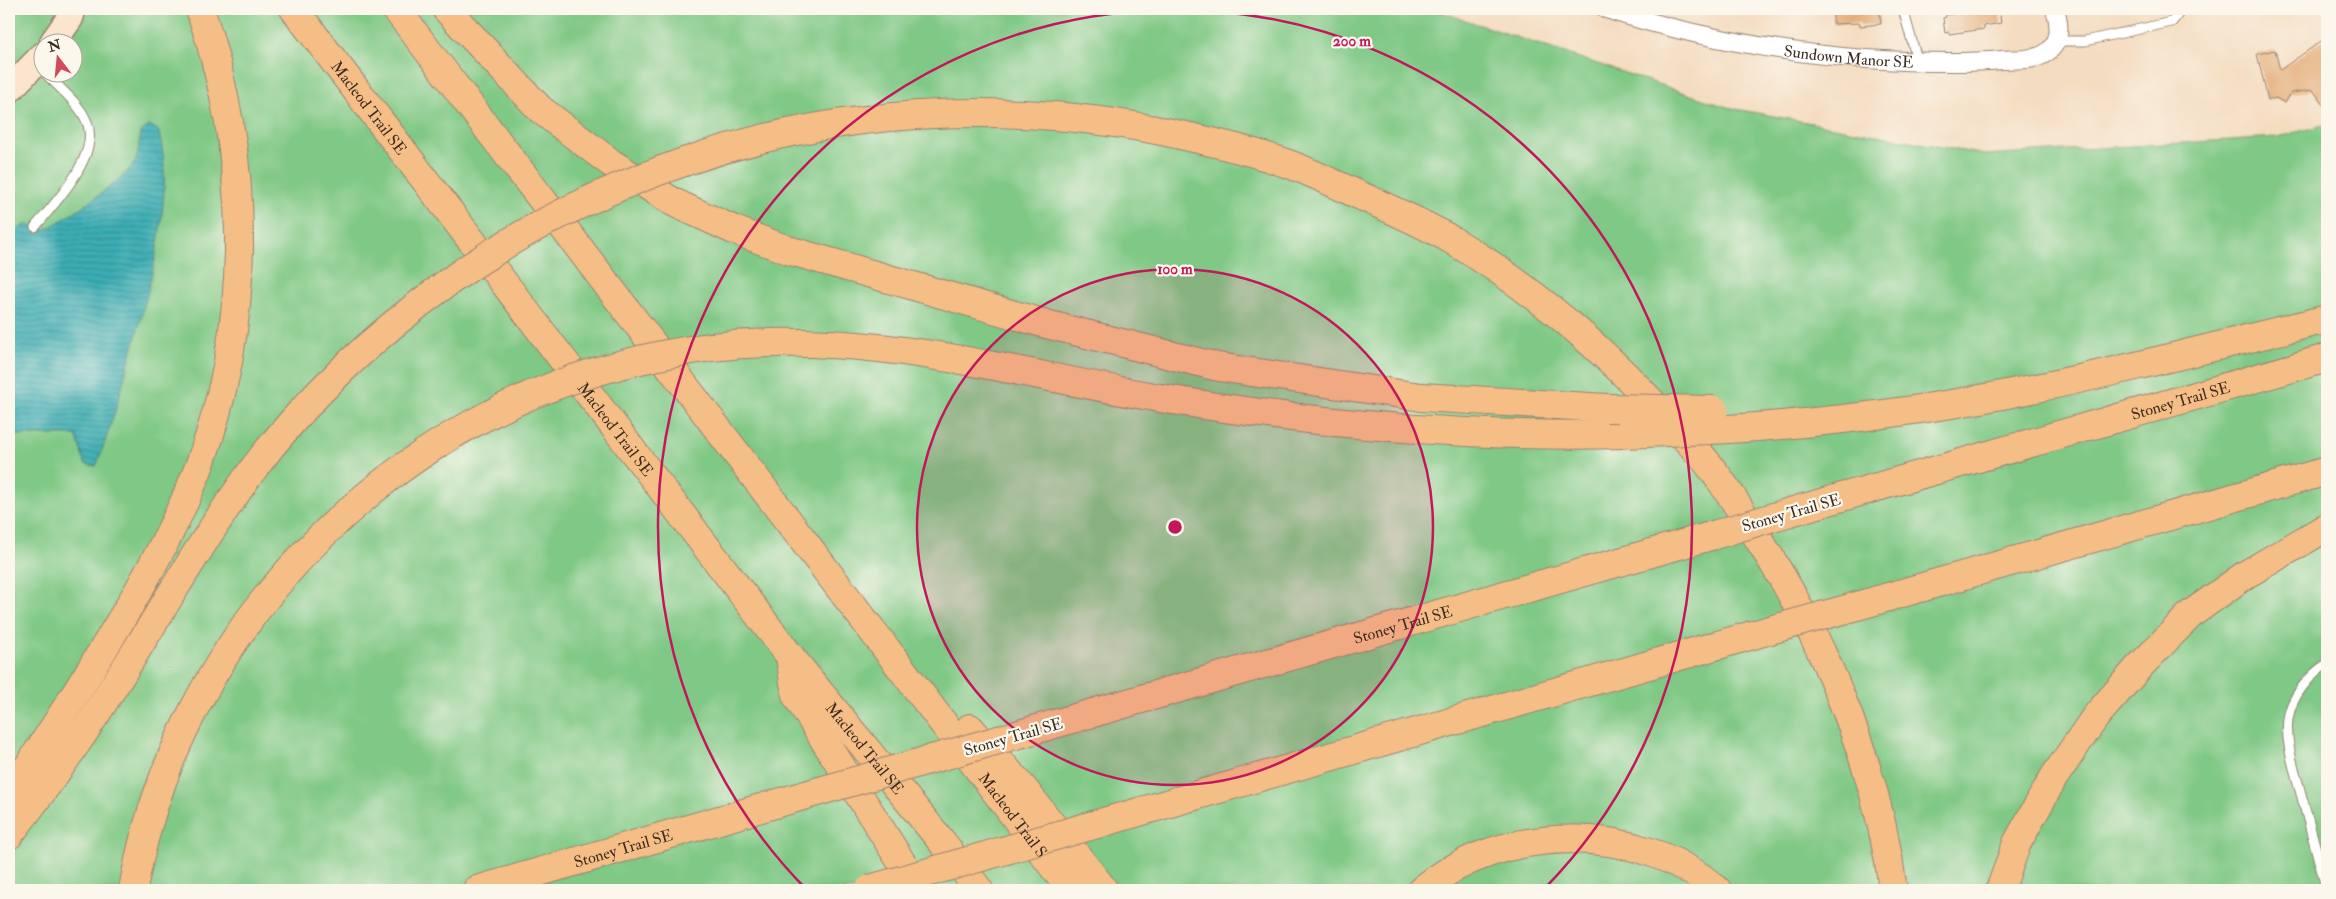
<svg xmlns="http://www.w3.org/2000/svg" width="2336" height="899" viewBox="0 0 2336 899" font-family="'IM FELL Double Pica',serif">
<defs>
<pattern id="water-rules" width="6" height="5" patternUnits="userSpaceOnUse" patternTransform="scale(1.25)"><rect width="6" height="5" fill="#3badb4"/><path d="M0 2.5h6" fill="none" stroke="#338d92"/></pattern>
</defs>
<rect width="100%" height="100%" fill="#fbf7ec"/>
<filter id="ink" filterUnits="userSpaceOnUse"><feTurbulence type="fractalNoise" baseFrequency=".02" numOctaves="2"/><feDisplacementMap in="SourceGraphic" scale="10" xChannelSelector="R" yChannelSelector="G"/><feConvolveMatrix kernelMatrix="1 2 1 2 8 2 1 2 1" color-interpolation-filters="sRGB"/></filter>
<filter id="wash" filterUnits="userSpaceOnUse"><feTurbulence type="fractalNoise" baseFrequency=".0096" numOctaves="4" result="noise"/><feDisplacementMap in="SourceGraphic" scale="20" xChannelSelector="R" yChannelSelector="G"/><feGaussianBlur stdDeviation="1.12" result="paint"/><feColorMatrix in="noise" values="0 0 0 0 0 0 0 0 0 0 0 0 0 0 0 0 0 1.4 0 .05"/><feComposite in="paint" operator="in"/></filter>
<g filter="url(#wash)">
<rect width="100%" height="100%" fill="#f4dcc0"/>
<path fill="#7fc885" stroke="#5d7952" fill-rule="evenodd" d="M9,9H1432L1730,108L1985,155L2278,137L2327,124V890H9V22L12,14ZM42,42H72V72H42Z"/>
<path fill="url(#water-rules)" stroke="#3b6c69" d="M150,125L158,130C178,191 146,303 128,364C119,399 109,433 96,466L85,464L76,435H9V235L28,223L43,231C62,221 129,178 136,160C139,152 139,141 140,133Z"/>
<g id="blocks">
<g fill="#e4ad79">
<polygon points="1833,9 1879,9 1881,24 1860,26 1860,23 1833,24"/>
<polygon points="1956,9 1999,9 2001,23 1984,26 1984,29 1949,34 1949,32 1945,33 1943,18 1946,17 1946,15 1957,13"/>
<polygon points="2327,37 2327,109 2313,90 2291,93 2285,103 2276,98 2268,100 2257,54 2275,50 2280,70"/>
</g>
</g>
</g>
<g filter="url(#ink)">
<use href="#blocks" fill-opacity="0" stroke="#98836f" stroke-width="1"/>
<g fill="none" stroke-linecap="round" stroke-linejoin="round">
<g stroke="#98836f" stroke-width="11">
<g id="lane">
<polyline points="1903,9 1918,63"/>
<polyline points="2056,41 2085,41 2172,22 2182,9"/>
<path d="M35,227C54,204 98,158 88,125C82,105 58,87 44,72"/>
<path d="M2327,890C2318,858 2310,826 2301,794C2295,770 2285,744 2288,719C2291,697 2309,675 2327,664"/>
</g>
</g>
<g stroke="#98836f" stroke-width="20">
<g id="street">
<path id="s1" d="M1606,9C1690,36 1777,52 1866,59C1911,62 1956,64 2002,60C2015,59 2035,61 2046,53C2062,42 2060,25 2055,9"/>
</g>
</g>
<g stroke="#98836f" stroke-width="29">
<g id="secondary">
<polyline points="53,42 70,18 73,9"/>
<polyline points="9,90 42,56"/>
</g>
</g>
<g stroke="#98836f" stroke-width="30">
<g id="highway">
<path id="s2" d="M294,9L790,656L943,843L979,890"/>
<path id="s3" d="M396,9L1071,890"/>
<polyline points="446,9 541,110 611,163 675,203 734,230 788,250 1046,324 1218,367 1421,397 1607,408"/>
<path d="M684,162C845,106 1020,99 1185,136C1222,144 1259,153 1294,166C1317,175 1339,186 1361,196C1392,210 1426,224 1455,242C1532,288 1599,345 1660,411C1676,429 1694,446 1709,465C1732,494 1751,527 1771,559C1831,656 1879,776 1893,890"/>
<path d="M711,347C869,329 1007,372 1160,398C1314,424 1470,438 1626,434"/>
<path d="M1729,429C1822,423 1915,412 2007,394C2114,373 2221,345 2327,319"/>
<path id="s4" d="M1790,512L2327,358"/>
<polyline points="1843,610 2327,471"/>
<polyline points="790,656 796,695 919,890"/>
<polyline points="970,728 1018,782 1104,890"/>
<path id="s5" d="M1023,733L1714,535"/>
<path d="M9,795C47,739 84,682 119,623C150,572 179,520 200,464C254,316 250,156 200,9"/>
<polyline points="1097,824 1770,630"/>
<path d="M9,835C42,793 74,749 103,703C154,625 199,543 254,468C308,397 375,335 447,283"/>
<path d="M133,890C171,670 328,482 531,395"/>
<path id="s6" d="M477,890L806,795"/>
<path d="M1422,890C1500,823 1640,822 1717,890"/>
<polyline points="2000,890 2017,843 2054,777 2096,716 2139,667 2191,614 2245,575 2327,527"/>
</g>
</g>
<use href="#lane" stroke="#fff" stroke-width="9"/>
<use href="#street" stroke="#fff" stroke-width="18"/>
<use href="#secondary" stroke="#fbe5cf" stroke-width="26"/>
<use href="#highway" stroke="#f6be87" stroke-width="28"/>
<g stroke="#98836f" stroke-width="30" stroke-linecap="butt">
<g id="highway-bridge">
<path d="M447,283C519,231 600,191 684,162"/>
<path d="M531,395C589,371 649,355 711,347"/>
<polyline points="1607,408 1714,410"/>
<polyline points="1626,434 1729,429"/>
<polyline points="1714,535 1790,512"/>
<polyline points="1770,630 1843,610"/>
<polyline points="806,795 1023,733"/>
<polyline points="870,889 1097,824"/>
</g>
</g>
<use href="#highway-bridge" stroke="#f6be87" stroke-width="28"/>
</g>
</g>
<circle cx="1175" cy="527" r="258" fill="#c2185b" fill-opacity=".12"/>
<g fill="none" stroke="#c2185b" stroke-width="2.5">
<circle cx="1175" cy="527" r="258"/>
<path d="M806 889A517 517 0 1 1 1544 889"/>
</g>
<g text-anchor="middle" stroke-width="4.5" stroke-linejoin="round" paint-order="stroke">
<g font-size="16" fill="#3b2a1e" stroke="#fbf7ec">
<text dy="6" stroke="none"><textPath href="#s1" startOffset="248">Sundown Manor SE</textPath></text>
<text dy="6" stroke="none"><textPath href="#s2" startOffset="124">Macleod Trail SE</textPath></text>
<text dy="6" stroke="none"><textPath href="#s4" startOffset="406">Stoney Trail SE</textPath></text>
<text dy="6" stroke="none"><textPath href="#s2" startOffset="529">Macleod Trail SE</textPath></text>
<text transform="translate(1791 512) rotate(-16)" y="6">Stoney Trail SE</text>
<text dy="6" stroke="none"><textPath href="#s5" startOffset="395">Stoney Trail SE</textPath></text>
<text transform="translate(1013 736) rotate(-16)" y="6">Stoney Trail SE</text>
<text dy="6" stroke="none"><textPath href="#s2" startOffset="934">Macleod Trail SE</textPath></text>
<text dy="6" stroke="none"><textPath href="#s3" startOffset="1015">Macleod Trail S</textPath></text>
<text dy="6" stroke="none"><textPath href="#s6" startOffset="152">Stoney Trail SE</textPath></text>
</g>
</g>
<circle cx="1175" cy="527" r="8" fill="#c2185b" stroke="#fbf7ec" stroke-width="2.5"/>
<g font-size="15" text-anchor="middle" font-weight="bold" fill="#c2185b" stroke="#fbf7ec" stroke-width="4.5" stroke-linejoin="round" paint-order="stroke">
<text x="1352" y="46">200 m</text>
<text x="1175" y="274">100 m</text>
</g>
<rect width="2336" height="899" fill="none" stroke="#fbf7ec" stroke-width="30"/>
<g transform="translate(58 58) rotate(344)"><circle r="24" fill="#fbf7ec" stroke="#aea59a"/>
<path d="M0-4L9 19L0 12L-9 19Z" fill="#d1495b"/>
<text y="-8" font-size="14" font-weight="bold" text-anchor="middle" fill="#3b2a1e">N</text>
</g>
</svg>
